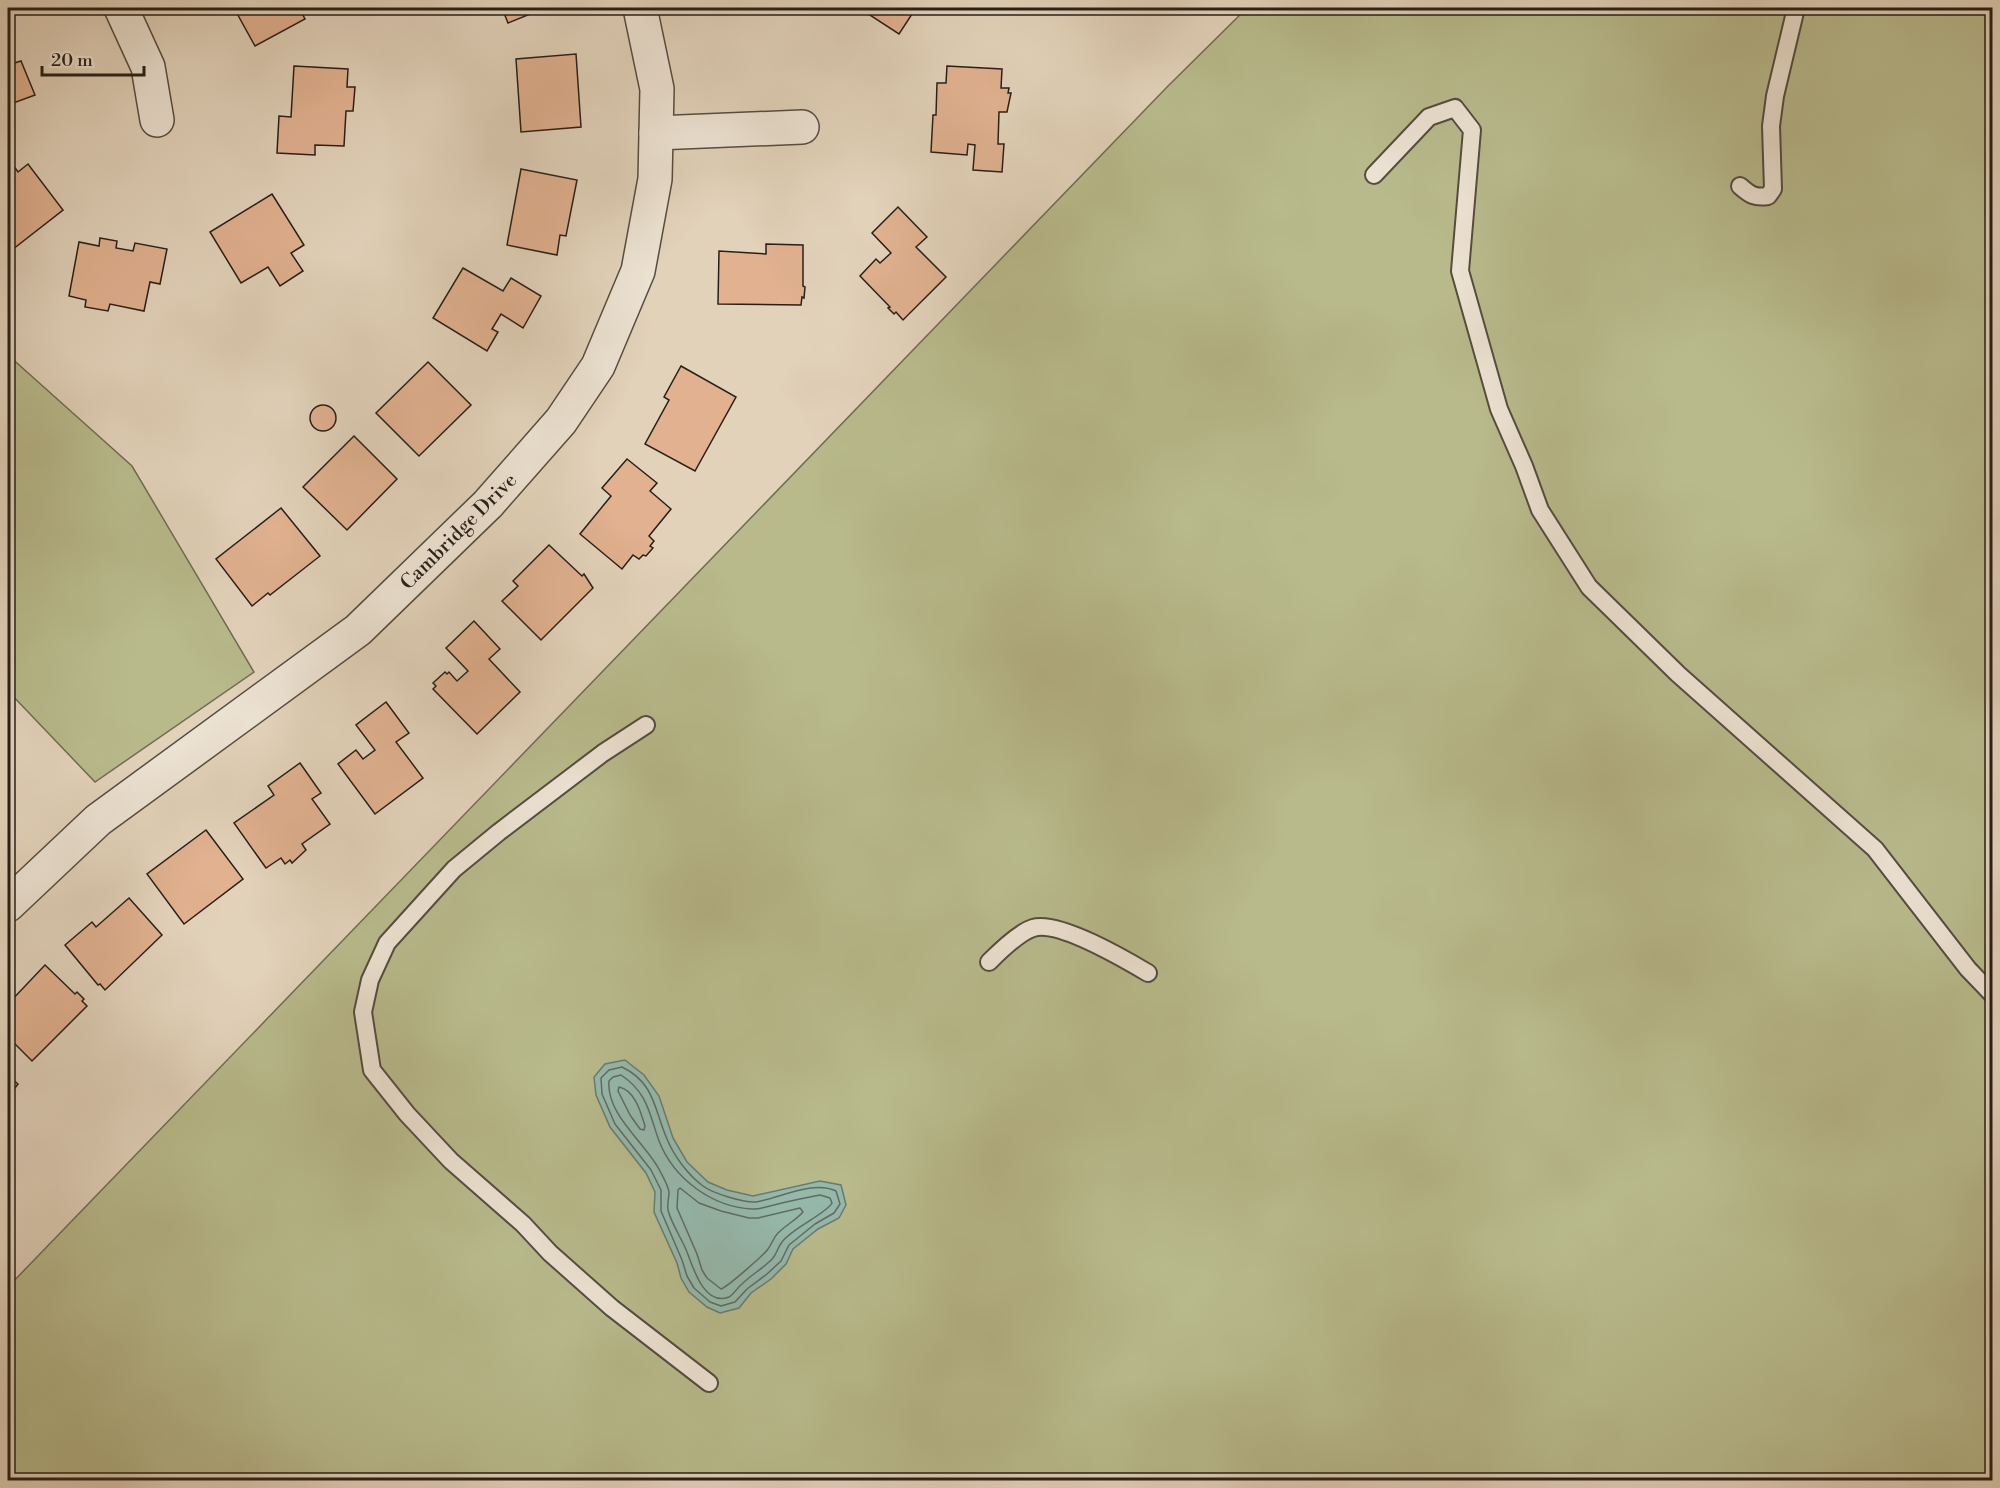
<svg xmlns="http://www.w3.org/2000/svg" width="2000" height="1488" viewBox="0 0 2000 1488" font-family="'Libre Bodoni',serif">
<rect width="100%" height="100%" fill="#e2d2ba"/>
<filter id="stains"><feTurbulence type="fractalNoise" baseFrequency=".00333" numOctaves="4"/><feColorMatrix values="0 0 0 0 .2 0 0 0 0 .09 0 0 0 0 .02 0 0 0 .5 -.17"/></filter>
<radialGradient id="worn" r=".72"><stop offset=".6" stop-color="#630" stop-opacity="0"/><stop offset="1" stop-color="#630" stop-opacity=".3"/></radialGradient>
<g fill="#b8ba8c" stroke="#706c52" stroke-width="1.5">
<polygon points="1247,8 1992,8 1992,1480 8,1480 8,1287 1168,86"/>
<polygon points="8,355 132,466 254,672 95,782 8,691"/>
</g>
<polygon fill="#95b8ab" stroke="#697b70" stroke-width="1.5" points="625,1060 644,1075 659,1096 673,1138 687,1162 708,1182 727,1190 753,1196 820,1181 841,1185 846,1205 839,1218 818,1229 793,1249 786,1264 771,1279 751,1293 739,1308 720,1313 707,1307 689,1292 681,1278 677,1263 654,1212 655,1192 646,1173 610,1127 596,1095 594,1077 605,1064"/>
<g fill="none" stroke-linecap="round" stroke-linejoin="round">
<g stroke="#5e6c61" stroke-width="1.5">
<path d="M622,1067C655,1083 654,1109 667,1139C674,1156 688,1175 703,1186C712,1193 744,1203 756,1202C780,1198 813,1180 836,1191L840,1204L834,1213L815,1224L789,1245L781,1261L767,1274L747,1289L735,1302L721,1306L710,1302L694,1288L687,1276L682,1260L661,1211V1190L651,1170L615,1124L602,1094L601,1078L609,1070Z"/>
<path d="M621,1075C648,1093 649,1113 659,1141C674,1179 712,1207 752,1209C759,1210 767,1206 774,1205C789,1201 805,1198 820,1195L830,1198L832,1203C826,1214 792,1228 782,1242C778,1247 777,1253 773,1258C764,1268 752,1274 742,1284C737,1288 734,1294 729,1297C704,1307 693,1267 687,1252C682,1239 671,1223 668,1210C667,1204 669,1198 669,1192C668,1185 663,1177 660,1171C646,1143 606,1115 609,1081L613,1077Z"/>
<path d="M619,1087C635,1090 641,1113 645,1126L644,1130L640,1129L630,1115L618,1091Z"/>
<path d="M680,1188L699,1203L721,1211L749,1218H758L800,1208L803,1212C796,1220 786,1225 778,1233C773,1238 772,1244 768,1249C764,1255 726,1288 721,1289L707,1278L702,1270L697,1254L677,1208L678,1190Z"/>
</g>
</g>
<g fill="#e1b190" stroke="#281f17" stroke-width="1.5">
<polygon points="234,8 299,8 305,19 255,46"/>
<polygon points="502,8 545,8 508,23"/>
<polygon points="859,8 916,8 899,34"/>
<polygon points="576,54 581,127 521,132 516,59"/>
<polygon points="8,55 11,64 21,61 35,95 8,105"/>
<polygon points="294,66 348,69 347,87 355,87 353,111 346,111 344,146 315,145 315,155 277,153 279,116 291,117"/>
<polygon points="947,66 1002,69 1001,88 1009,88 1008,93 1011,93 1007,112 999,112 998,144 1004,144 1002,172 973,170 975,145 968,144 967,155 931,152 933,115 936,115 937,83 946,83"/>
<polygon points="8,158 18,172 28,164 63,210 8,253"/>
<polygon points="521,169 577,180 566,236 560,235 557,255 507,245"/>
<polygon points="272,194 304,245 291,253 303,271 280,286 268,267 241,283 210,232"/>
<polygon points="898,207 927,237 916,247 946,277 903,320 896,312 894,314 888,308 890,307 860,276 876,259 880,263 891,253 872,233"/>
<polygon points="100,238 117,241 116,248 133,251 135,243 167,249 160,284 150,282 144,311 110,304 108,311 85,307 86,300 69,296 79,242 99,246"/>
<polygon points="766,244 803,245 803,286 805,287 804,298 802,297 801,305 718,304 719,251 766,254"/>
<polygon points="463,268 503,291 511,278 541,296 523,328 501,314 492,329 498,332 487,351 433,318"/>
<polygon points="428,362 471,405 419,456 376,413"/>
<polygon points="681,366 736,397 695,471 645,444 669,400 664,397"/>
<circle cx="323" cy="418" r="13"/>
<polygon points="354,436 397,479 347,530 303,487"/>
<polygon points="627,459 657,483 650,491 671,509 649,536 654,541 650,546 653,548 646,556 643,555 639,559 633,555 622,569 580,534 611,496 602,488"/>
<polygon points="281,508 320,556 270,595 268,593 252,606 216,559"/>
<polygon points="549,545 582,576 584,574 593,588 541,640 502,601 518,586 513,581"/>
<polygon points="474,621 500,649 489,659 520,692 477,734 433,689 436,686 433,683 445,672 447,674 449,672 457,681 468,671 446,648"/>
<polygon points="386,702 409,733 396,742 423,778 375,814 338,764 356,750 363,759 375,750 356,725"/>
<polygon points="300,763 321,793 312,799 330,824 302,844 306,850 292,863 290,860 285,864 281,858 266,868 234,823 274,795 268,786"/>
<polygon points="206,830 243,879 184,924 147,874"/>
<polygon points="129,898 162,935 105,990 100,984 98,985 65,945 92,922 96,927"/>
<polygon points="45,965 75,994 77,992 84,999 82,1001 87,1006 32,1061 8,1037 8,1004"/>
<polygon points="8,1075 18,1084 8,1097"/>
</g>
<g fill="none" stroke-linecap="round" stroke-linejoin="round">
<g stroke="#564c40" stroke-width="20">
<g id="service">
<polyline points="1374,175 1429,117 1455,108 1472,130 1460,271 1499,409 1524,466 1540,510 1589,587 1678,674 1875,849 1968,969 1992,994"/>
<path d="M1740,186C1750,195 1755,198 1768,196L1773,189L1771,126L1775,96L1796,8"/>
<polyline points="646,725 603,753 499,832 454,869 387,943 370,980 363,1012 372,1070 407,1114 451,1161 523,1224 550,1253 612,1308 709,1383"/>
<path d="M989,962C999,952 1020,932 1033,928C1058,920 1126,960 1148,973"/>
</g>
</g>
<g stroke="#564c40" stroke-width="36">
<g id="minor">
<polyline points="121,8 148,67 157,120"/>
<polyline points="656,133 802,127"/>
<polyline points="8,905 98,820 358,630 488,504 561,421 598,366 638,271 655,179 657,89 640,8"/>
</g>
</g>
<use href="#service" stroke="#ece2d2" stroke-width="16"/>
<use href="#minor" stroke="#ece2d2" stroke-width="33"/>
</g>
<g text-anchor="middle" stroke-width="4.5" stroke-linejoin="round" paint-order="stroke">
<g font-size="20" fill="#281f17" stroke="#ece2d2">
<text transform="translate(458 531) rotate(-45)" y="7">Cambridge Drive</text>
</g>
</g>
<rect width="2000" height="1488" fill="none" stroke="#e2d2ba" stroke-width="30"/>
<rect x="9" y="9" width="1982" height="1470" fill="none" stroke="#281f17" stroke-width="3"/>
<rect x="15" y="15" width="1970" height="1458" fill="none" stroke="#281f17" stroke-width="1.5"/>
<path d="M42 66v9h102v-9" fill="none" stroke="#281f17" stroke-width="3"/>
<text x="51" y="66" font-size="18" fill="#281f17" stroke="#ece2d2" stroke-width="4.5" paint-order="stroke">20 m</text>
<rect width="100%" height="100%" filter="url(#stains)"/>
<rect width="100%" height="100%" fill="url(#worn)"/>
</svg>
